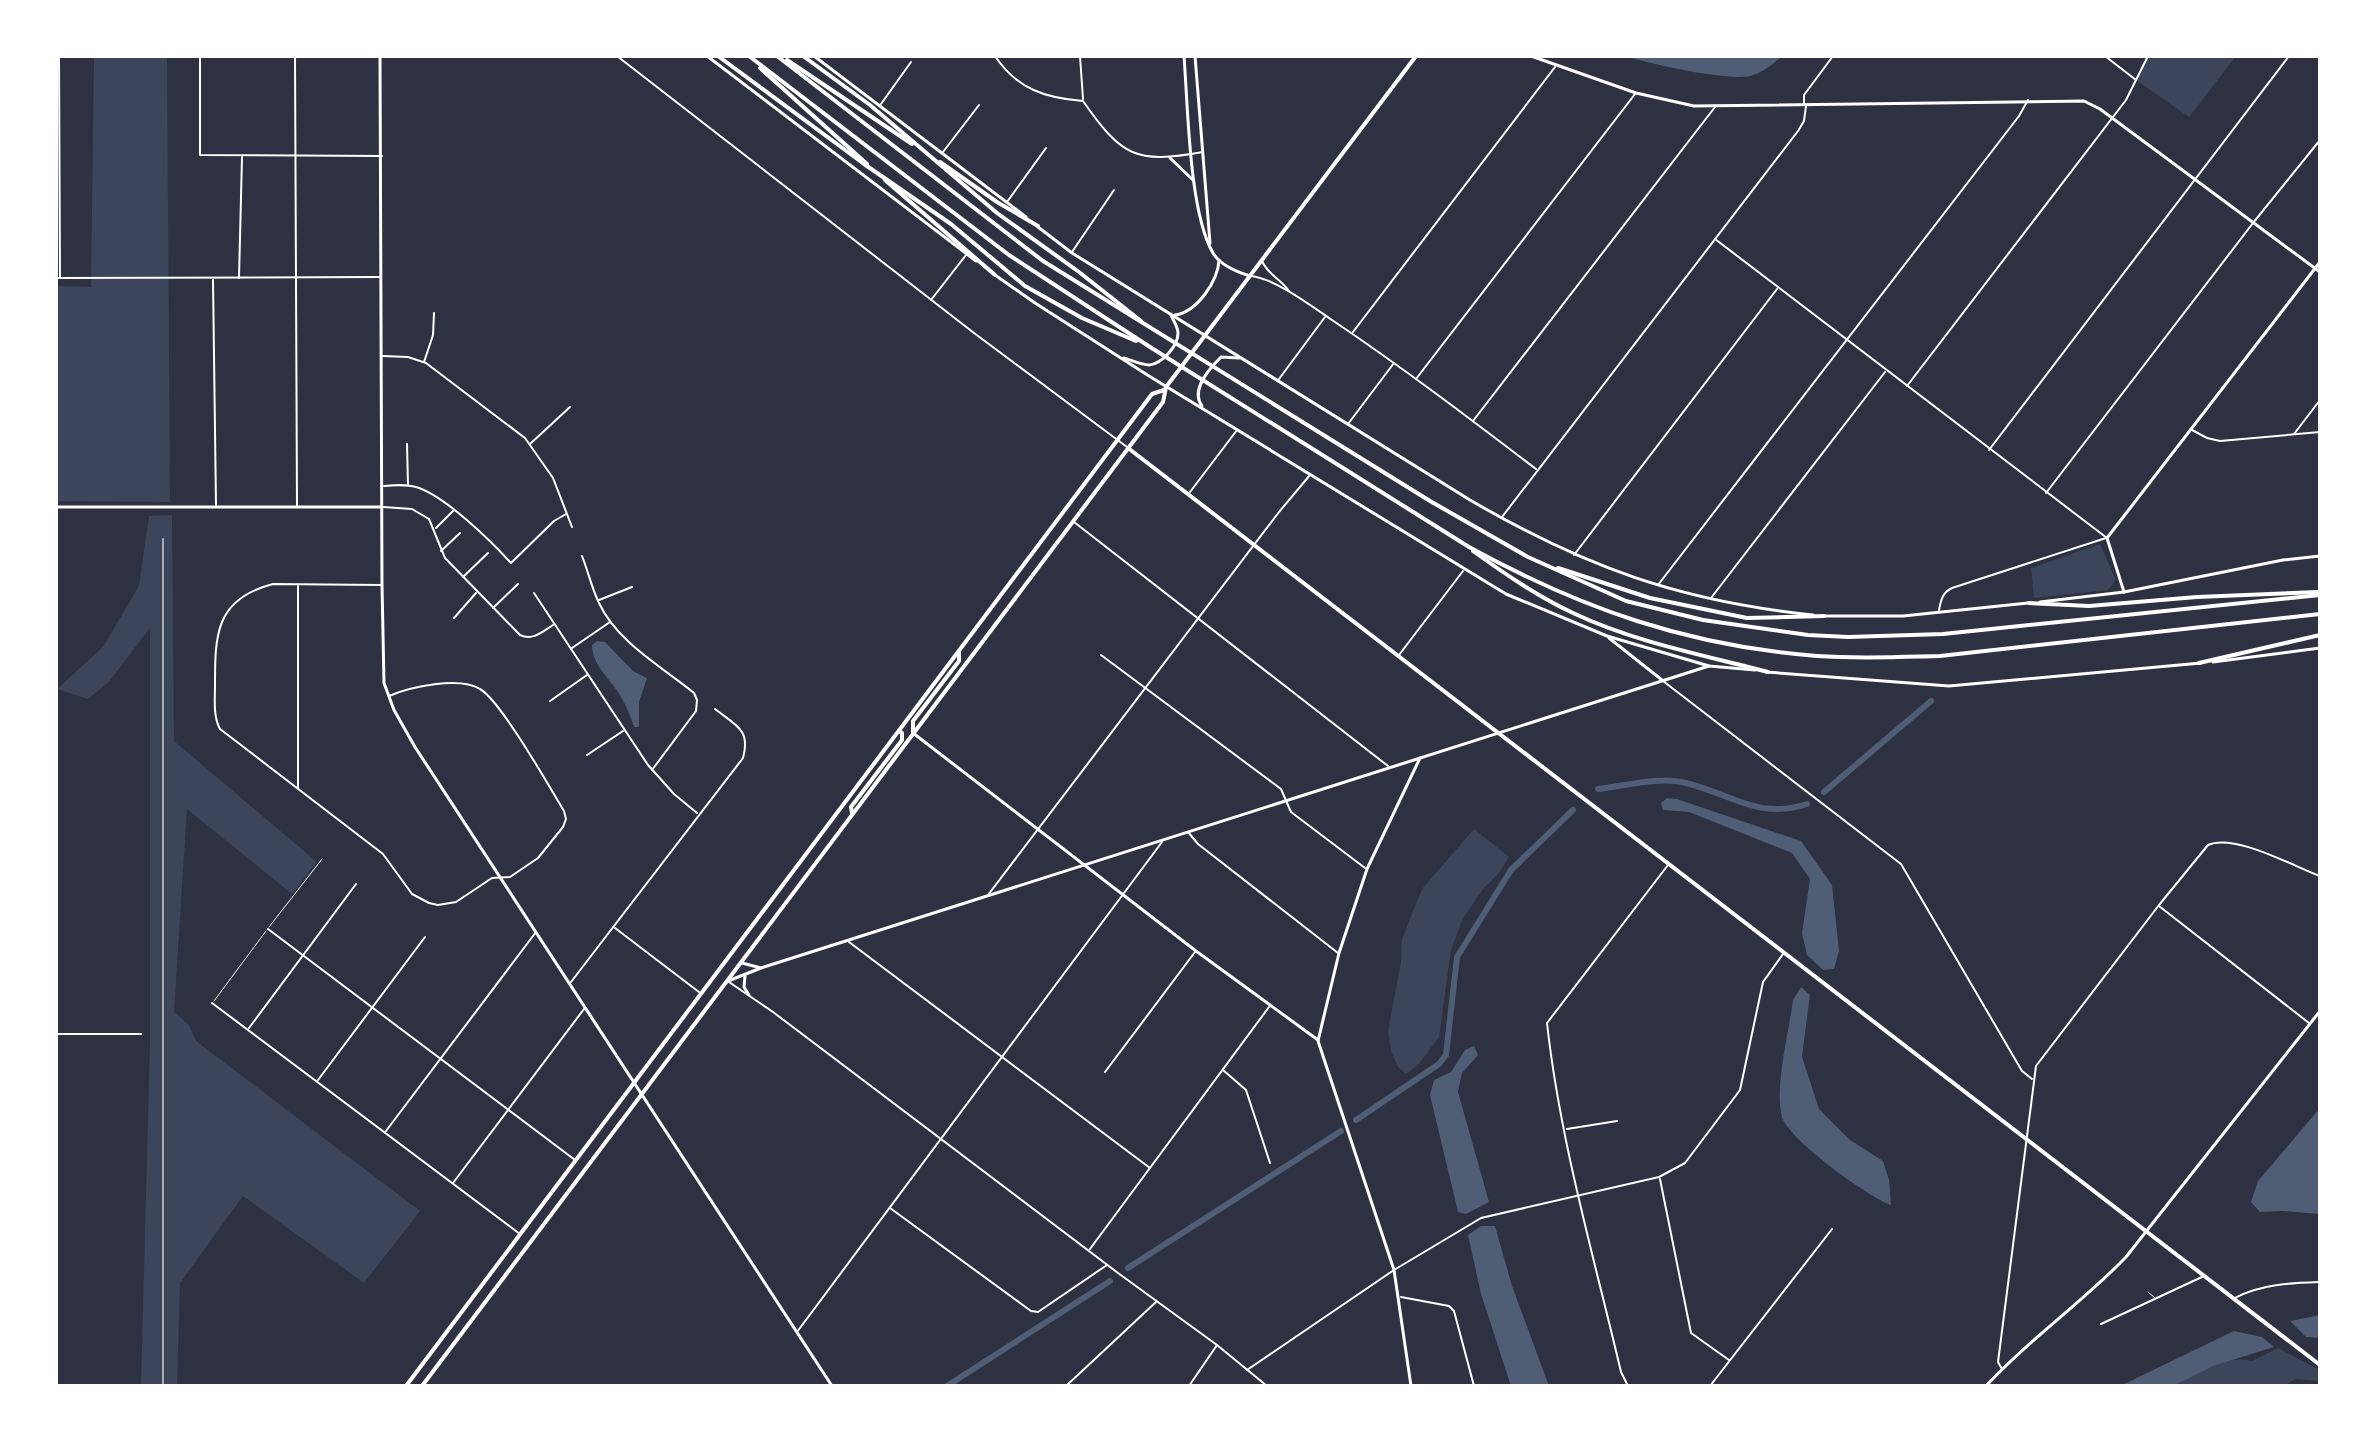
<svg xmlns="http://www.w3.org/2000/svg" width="2376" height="1442" viewBox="0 0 2376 1442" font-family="Cabin,sans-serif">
<rect width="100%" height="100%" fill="#2d3142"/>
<g fill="#3c4559">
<polygon points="94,56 167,56 170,502 56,501 56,286 91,287"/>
<polygon points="2148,56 2236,56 2189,117 2136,80"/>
<polygon points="172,515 174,741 317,862 292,894 187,809 174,1012 189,1025 196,1041 420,1211 364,1283 243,1196 180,1283 177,1386 141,1386 150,1042 150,628 109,682 88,699 57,689 103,647 139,586 149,516"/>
<polygon points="2100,544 2116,580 2108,590 2034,598 2031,568"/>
<polygon points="1474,829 1509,857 1499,873 1484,888 1463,918 1451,950 1439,1037 1419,1064 1406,1074 1398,1067 1391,1051 1388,1031 1401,962 1402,939 1422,889"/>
<path d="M2278,1348L2320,1370V1381L2295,1379L2284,1386H2173C2197,1374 2225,1354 2252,1361Z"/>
</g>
<g fill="#4f5d75">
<path d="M1625,56H1783C1773,63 1763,73 1750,76C1726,81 1651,64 1625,56Z"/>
<path d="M597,641L605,642L633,671L647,678L639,702V727H634C631,717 626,706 621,697C612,680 592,666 592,645Z"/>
<polygon points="1667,798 1677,799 1801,841 1832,885 1839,951 1834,969 1823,970 1807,955 1802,933 1810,879 1792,853 1689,812 1663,810 1661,803"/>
<path d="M1801,987L1810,995L1802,1057L1819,1109L1850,1140L1883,1161L1889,1180L1891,1205C1868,1197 1788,1139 1782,1117C1774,1089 1789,1031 1793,1000Z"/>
<polygon points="1474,1046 1478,1055 1462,1073 1458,1092 1489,1202 1466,1214 1458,1212 1430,1095 1434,1080 1451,1072 1465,1050"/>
<polygon points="2320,1108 2320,1214 2282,1211 2260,1212 2251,1202 2258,1181"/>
<polygon points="1481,1226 1495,1226 1512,1286 1549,1386 1511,1386 1481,1294 1468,1235"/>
<polygon points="2320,1315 2320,1338 2306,1337 2290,1321"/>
<polygon points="2234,1331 2262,1337 2274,1347 2213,1366 2173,1386 2120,1386"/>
</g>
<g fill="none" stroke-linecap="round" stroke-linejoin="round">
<g stroke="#4f5d75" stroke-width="6">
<path d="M1598,789C1625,786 1659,776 1686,783C1731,794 1759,820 1807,804"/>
<polyline points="1824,792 1931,701"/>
<polyline points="1356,1120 1439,1064 1446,1055 1457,957 1511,870 1573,810"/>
<polyline points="1128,1268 1341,1131"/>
<polyline points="947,1386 1110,1281"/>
</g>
<g stroke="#fff" stroke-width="1">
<polyline points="269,927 322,859"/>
<polyline points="214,1001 266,931"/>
<polyline points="2148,1292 2155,1298"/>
</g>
<g stroke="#fff" stroke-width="2">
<polyline points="59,56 60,278"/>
<polyline points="200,56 200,155 382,156"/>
<polyline points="295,56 297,507"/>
<polyline points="617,56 974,333 1127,447"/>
<path d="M995,56C1017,89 1045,98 1083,101C1122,157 1136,164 1203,152"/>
<polyline points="1080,56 1083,99"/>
<polyline points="2105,56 2136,80"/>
<polyline points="881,104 911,62"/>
<polyline points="1804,105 1804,95 1833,56"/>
<polyline points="943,152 979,105"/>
<polyline points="1007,202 1046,148"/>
<polyline points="1715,239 2107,538"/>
<polyline points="1072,252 1114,190"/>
<path d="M1262,261C1268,275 1280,278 1289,291"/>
<path d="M1251,276C1276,279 1310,305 1332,320C1402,367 1469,418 1536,469"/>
<polyline points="56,278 380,277"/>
<polyline points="239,278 242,157"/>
<polyline points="213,280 216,505"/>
<polyline points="931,300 966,255"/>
<polyline points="1353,332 1555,67"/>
<polyline points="383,356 408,357 426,363 525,438 553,478 572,527"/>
<polyline points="424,362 433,335 434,313"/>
<polyline points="1279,379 1325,317"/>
<polyline points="1416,379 1635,94"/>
<polyline points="1907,386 2126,100 2148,56"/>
<polyline points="1473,421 1715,107"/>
<polyline points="1348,424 1394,363"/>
<polyline points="2192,430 2207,438 2220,441 2320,432"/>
<polyline points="2294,434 2320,400"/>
<polyline points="407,444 408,485"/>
<polyline points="530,444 570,407"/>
<polyline points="1989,450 2289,56"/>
<path d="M384,486C395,485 405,484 416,487C444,495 491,541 511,563L554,521L566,514"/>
<polyline points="1190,492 1237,430"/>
<polyline points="2046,493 2253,223 2320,140"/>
<path d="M383,507L412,509L429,519L445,558L520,635C533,641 542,632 553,625"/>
<polyline points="1502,517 1798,131 1804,121 1806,106"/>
<polyline points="1074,522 1388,766"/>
<polyline points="436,528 453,511"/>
<polyline points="441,551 460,533"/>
<polyline points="1574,555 1777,289"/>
<path d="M582,556C588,571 592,589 599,603C617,642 662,667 694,693L697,700L696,711L652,770"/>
<polyline points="463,577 488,553"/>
<path d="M381,585L273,584C215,599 215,635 215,686C215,700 213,716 220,729L383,854L412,894L429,903L438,905L456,902L492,878L510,877L538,858L563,827L566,819L564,811C549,786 500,700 480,689C459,676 410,687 389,696"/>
<polyline points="1658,585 2019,116 2028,100"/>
<polyline points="534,593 648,765 674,794 697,813"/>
<polyline points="1711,598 1885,372"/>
<polyline points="599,600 632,587"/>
<polyline points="493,608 518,584"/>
<path d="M1939,610C1941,600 1942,593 1952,588L2106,538"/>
<polyline points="454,618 476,593"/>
<polyline points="572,648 610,622"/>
<polyline points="1101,655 1281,789 1291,812 1365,868"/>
<polyline points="1399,655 1463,571"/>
<polyline points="1663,681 1901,864 2022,1071 2032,1079"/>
<polyline points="550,701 587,675"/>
<polyline points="587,755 623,731"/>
<polyline points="298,788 298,586"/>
<polyline points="1188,832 1198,844 1338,953"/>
<polyline points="988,895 1279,512 1310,475"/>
<polyline points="2159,906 2309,1023"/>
<polyline points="615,928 699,992"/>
<polyline points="268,929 575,1160"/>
<polyline points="849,942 1150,1168"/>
<path d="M571,982L743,758C751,729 735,725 715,709"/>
<polyline points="729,982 773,1012 1118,1273 1217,1345 1267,1386"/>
<polyline points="212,1003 520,1234"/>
<polyline points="249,1028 356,884"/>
<polyline points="56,1034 141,1034"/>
<polyline points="1223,1070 1246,1090 1270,1163"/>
<polyline points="1105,1072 1195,952"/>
<polyline points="318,1080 425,937"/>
<polyline points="1567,1129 1617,1121"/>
<polyline points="386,1131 536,932"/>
<polyline points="1660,1179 1691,1333 1729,1360"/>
<polyline points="453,1183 584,1009"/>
<polyline points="890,1208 1031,1311 1038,1312 1107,1265"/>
<polyline points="1090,1249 1269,1007"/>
<polyline points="1401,1297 1449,1306 1454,1311 1474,1386"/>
<path d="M2235,1298C2260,1284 2292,1283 2320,1282"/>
<polyline points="2101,1324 2204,1276"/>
<polyline points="797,1332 1162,842"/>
<path d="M2002,1369L1998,1362L2036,1066L2159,905L2208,845C2234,833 2293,866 2320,876"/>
<polyline points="1247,1370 1394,1270 1481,1218 1659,1177 1685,1163 1740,1090 1763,982 1783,954"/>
<polyline points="1066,1386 1156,1302"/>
<polyline points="1189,1386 1217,1345"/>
<path d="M1628,1386L1621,1372C1594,1257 1560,1141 1547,1023L1668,865"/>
<polyline points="1710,1386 1832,1229"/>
</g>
<g stroke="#fff" stroke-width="3">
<polyline points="380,56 382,585 384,683 394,710 415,747 832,1386"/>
<polyline points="1531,56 1636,93 1694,106 2084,101 2100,109 2320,272"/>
<polyline points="56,507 382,507"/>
<polyline points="2124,592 2107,538 2320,262"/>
<polyline points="1609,638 1662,680"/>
<polyline points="913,733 1196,951 1318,1040"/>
<polyline points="742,963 761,968"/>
<polyline points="745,976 744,987 749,995"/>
<polyline points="728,981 761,968 1709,666"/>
<polyline points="1411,1386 1394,1270 1318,1041 1339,953 1367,869 1420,758"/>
</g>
<g stroke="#fff" stroke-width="3">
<polyline points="707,56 976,261"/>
<polyline points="814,56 1026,217"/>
<path d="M1184,56C1188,107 1189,212 1213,253C1220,265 1237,272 1250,276"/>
<polyline points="1195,56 1210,243"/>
<polyline points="1170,158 1193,180"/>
<path d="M1038,227L1072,253L1470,500C1585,567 1679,601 1813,615"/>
<polyline points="995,275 1035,303 1149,376 1506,594 1607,636 1709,666 1755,670"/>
<path d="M1175,315C1197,312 1218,281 1219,260"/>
<path d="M1124,358C1131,360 1141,365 1149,365C1162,364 1178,346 1178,333C1178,327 1173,320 1171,315"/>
<path d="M1202,406C1190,390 1209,369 1221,357L1239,358"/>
<polyline points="2040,602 2124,592 2283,560 2320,556"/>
<polyline points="1825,616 1903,616 2028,603"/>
<polyline points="2213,662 2320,648"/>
<polyline points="1766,672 1949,686 2201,663"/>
<path d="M1986,1386C2029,1339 2082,1303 2126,1257L2320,1011"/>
</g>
<g stroke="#fff" stroke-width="4">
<polyline points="1128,448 2320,1365"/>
<polyline points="913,732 913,721 959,661 959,653"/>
<polyline points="852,813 851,807 902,740 902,733 899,731"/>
<polyline points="406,1386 1152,394 1164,390"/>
<polyline points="422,1386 1163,402 1166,387 1416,56"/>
</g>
<g stroke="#fff" stroke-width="4">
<polyline points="718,56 864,164 951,224 1025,286 1082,318 1136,341"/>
<path d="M749,56L1009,255L1150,347L1469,547C1582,609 1688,646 1817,656C1858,659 1899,657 1940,656L2320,614"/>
<polyline points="777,56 1043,261 1430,501 1528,557 1626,601 1703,620 1808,635 1848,637 1943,634 2320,595"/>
<polyline points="803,56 870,105 997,213 1079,272 1141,321"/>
<polyline points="787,60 912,144"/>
<polyline points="760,68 867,164"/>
<polyline points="940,162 997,202 1038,226"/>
<polyline points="885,180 995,275"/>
<path d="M1473,551C1505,574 1537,596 1573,613C1634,642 1703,655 1768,672"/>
<polyline points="1558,568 1650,598 1747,618 1824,616"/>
<polyline points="2029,603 2089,606 2197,597 2318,592"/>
<polyline points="2199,663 2320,635"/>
</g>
<polyline stroke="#abadb3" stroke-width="2" points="163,539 163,1386"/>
</g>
<rect width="2376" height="1442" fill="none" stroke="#ffffff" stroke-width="116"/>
</svg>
